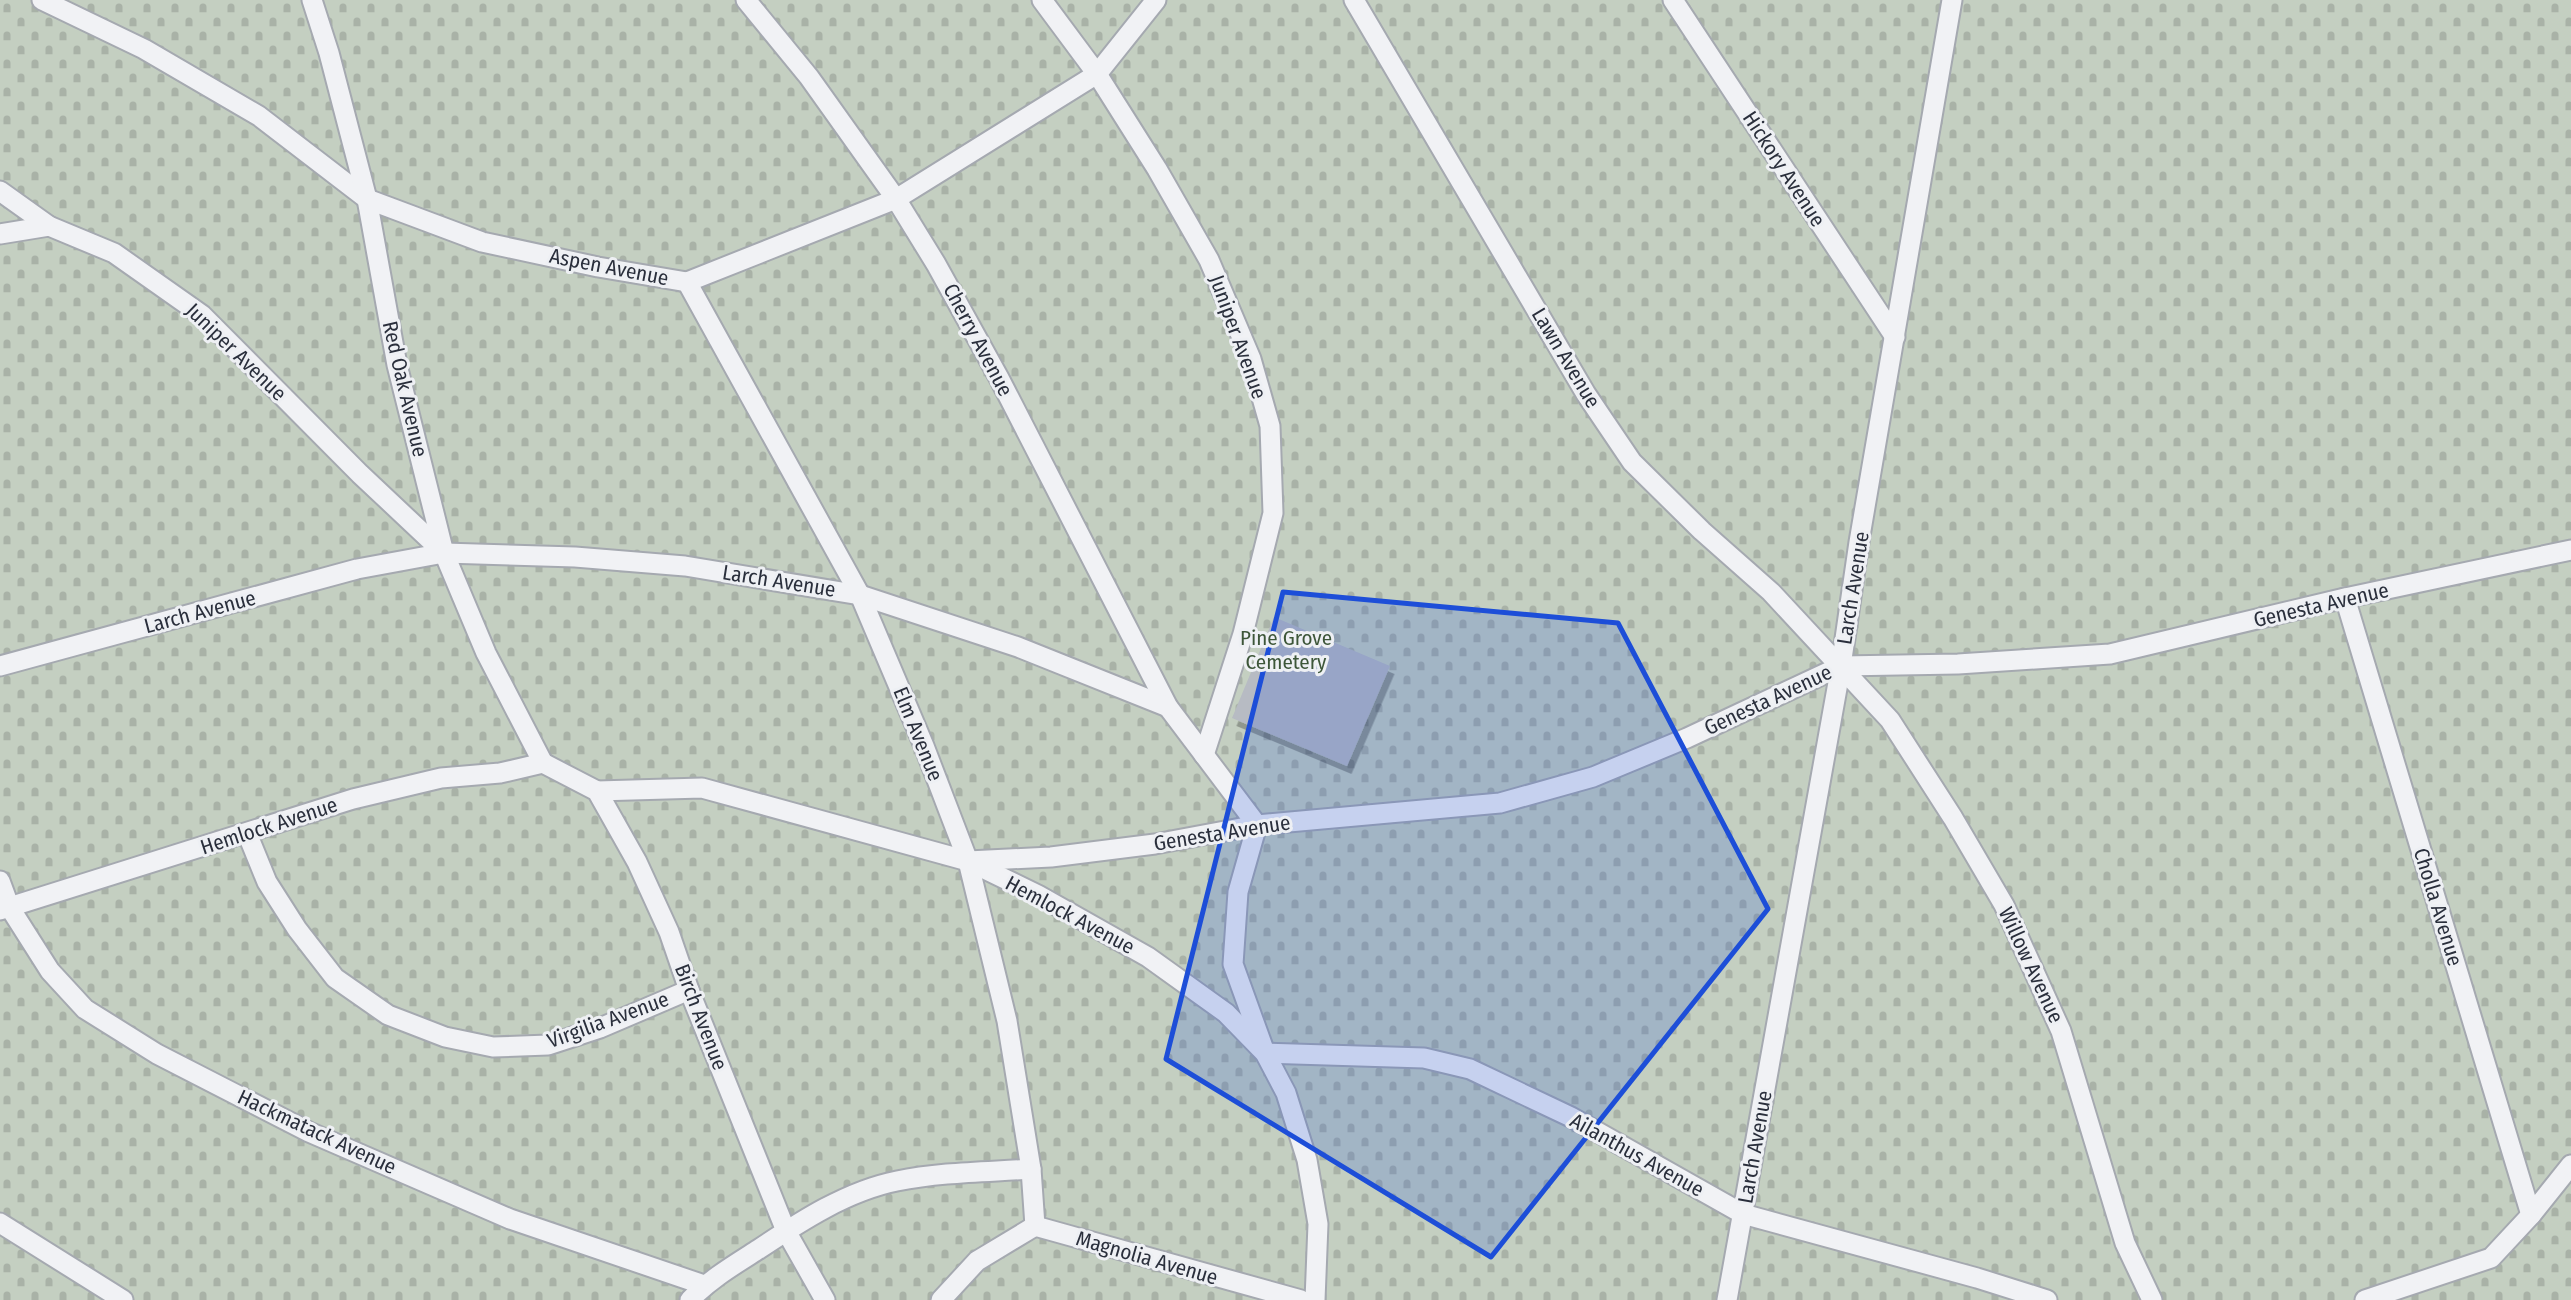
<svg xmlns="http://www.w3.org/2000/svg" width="2571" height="1300" viewBox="0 0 2571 1300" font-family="'Fira Sans Condensed',sans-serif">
<defs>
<pattern id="cemetery-stones" width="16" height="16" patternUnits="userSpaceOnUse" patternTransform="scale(1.75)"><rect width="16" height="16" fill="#c4cfc1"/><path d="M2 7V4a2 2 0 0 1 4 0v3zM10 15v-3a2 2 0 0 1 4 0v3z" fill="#a9b2a7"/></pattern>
<filter id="shadow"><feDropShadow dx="4.5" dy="8" stdDeviation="0" flood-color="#0004"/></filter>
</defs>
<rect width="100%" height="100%" fill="#dfe2e6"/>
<rect fill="url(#cemetery-stones)" x="0" y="0" width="2571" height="1300"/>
<polygon fill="#b7bbc3" filter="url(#shadow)" points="1274,617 1390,666 1347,766 1232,718"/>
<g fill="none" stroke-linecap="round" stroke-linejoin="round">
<g stroke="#a5a9b0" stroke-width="23">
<g id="lane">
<polyline points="42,0 144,49 259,116 367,199 482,242 598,267 687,282 896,199 1097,74 1156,0"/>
<polyline points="312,0 329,53 367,199 397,365 444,553 486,653 543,763"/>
<polyline points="746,0 809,77 896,199 936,264 999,378 1168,707 1257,825"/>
<polyline points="1042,0 1097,74 1157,169 1209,260 1251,359 1270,426 1273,513 1243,634 1204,755"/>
<polyline points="1354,0 1586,394 1632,462 1702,531 1771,592 1890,720 1953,818 2004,905 2061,1031 2125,1243 2152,1300"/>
<polyline points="1673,0 1895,337"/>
<polyline points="0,191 49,226 114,253 202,315 360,474 443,552"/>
<polyline points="0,234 49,226"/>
<polyline points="687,282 860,595 924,746 968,861 1007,1021 1031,1169 1035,1226"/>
<polyline points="2345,598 2531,1215"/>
<polyline points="0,666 357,569 444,553 575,557 685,566 860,595 1018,647 1168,707"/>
<polyline points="543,763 597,791 637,862 669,932 689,990 786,1231 825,1300"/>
<polyline points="597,791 702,788 968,861 1038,895 1148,957 1226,1013 1265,1053 1286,1093 1307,1160 1318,1224 1315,1300"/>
<polyline points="1257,825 1238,892 1233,964 1263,1047"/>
<polyline points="247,833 267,882 297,929 335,978 388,1015 445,1037 493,1047 548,1045 600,1028 689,990"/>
<polyline points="968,861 1051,857 1155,844 1257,825 1500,803 1593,777 1687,738 1841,666 1958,664 2110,654 2345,598 2571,550"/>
<polyline points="0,881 10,908 50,971 85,1009 157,1054 309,1132 510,1219 704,1285"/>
<polyline points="0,910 353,799 441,778 500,773 543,763"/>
<polyline points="1265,1053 1424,1058 1470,1069 1571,1117 1743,1214 1977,1278 2047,1300"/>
<polyline points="0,1223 123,1300"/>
<polyline points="1035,1226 1301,1300"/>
<path d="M690,1300C710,1279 734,1265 759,1249C801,1221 847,1191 897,1181C941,1172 987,1172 1031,1169"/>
<polyline points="941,1300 977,1261 1035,1226"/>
<polyline points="1727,1300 1841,666 1859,542 1952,0"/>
<polyline points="2365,1300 2491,1258 2531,1215 2571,1165"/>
</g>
</g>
<use href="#lane" stroke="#f1f2f5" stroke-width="19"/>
</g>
<path fill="#1d4ed8" fill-opacity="0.2" stroke="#1d4ed8" stroke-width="5" stroke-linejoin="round" d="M1283,592L1618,623L1768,909L1491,1257L1166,1059Z"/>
<g text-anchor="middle" stroke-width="6" stroke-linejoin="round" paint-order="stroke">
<g font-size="21" fill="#2a2f3c" stroke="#eef0f4">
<text transform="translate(1784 169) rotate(57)" y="7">Hickory Avenue</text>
<text transform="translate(609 267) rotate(11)" y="7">Aspen Avenue</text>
<text transform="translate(1238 337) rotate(70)" y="7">Juniper Avenue</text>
<text transform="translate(978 340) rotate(62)" y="7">Cherry Avenue</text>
<text transform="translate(236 352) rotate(44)" y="7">Juniper Avenue</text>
<text transform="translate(1566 358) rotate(59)" y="7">Lawn Avenue</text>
<text transform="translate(405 389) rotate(77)" y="7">Red Oak Avenue</text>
<text transform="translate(779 581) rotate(9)" y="7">Larch Avenue</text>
<text transform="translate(1853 588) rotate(-81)" y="7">Larch Avenue</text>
<text transform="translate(2321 605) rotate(-13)" y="7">Genesta Avenue</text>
<text transform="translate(200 612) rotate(-15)" y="7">Larch Avenue</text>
<text transform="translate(1768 700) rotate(-25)" y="7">Genesta Avenue</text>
<text transform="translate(918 734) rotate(68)" y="7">Elm Avenue</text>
<text transform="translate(269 826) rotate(-18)" y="7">Hemlock Avenue</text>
<text transform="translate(1222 833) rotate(-9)" y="7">Genesta Avenue</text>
<text transform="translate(2438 907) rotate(73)" y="7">Cholla Avenue</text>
<text transform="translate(1070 915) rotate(28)" y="7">Hemlock Avenue</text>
<text transform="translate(2031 965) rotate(65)" y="7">Willow Avenue</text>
<text transform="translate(701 1017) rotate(69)" y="7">Birch Avenue</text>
<text transform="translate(608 1020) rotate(-20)" y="7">Virgilia Avenue</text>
<text transform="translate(317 1132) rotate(25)" y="7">Hackmatack Avenue</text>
<text transform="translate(1755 1147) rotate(-80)" y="7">Larch Avenue</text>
<text transform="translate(1637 1155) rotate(29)" y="7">Ailanthus Avenue</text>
<text transform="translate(1147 1258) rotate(16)" y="7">Magnolia Avenue</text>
</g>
<g font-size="21" fill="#3d5639" stroke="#eef0f4">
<text x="1286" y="645">Pine Grove<tspan x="1286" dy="24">Cemetery</tspan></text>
</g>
</g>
</svg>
